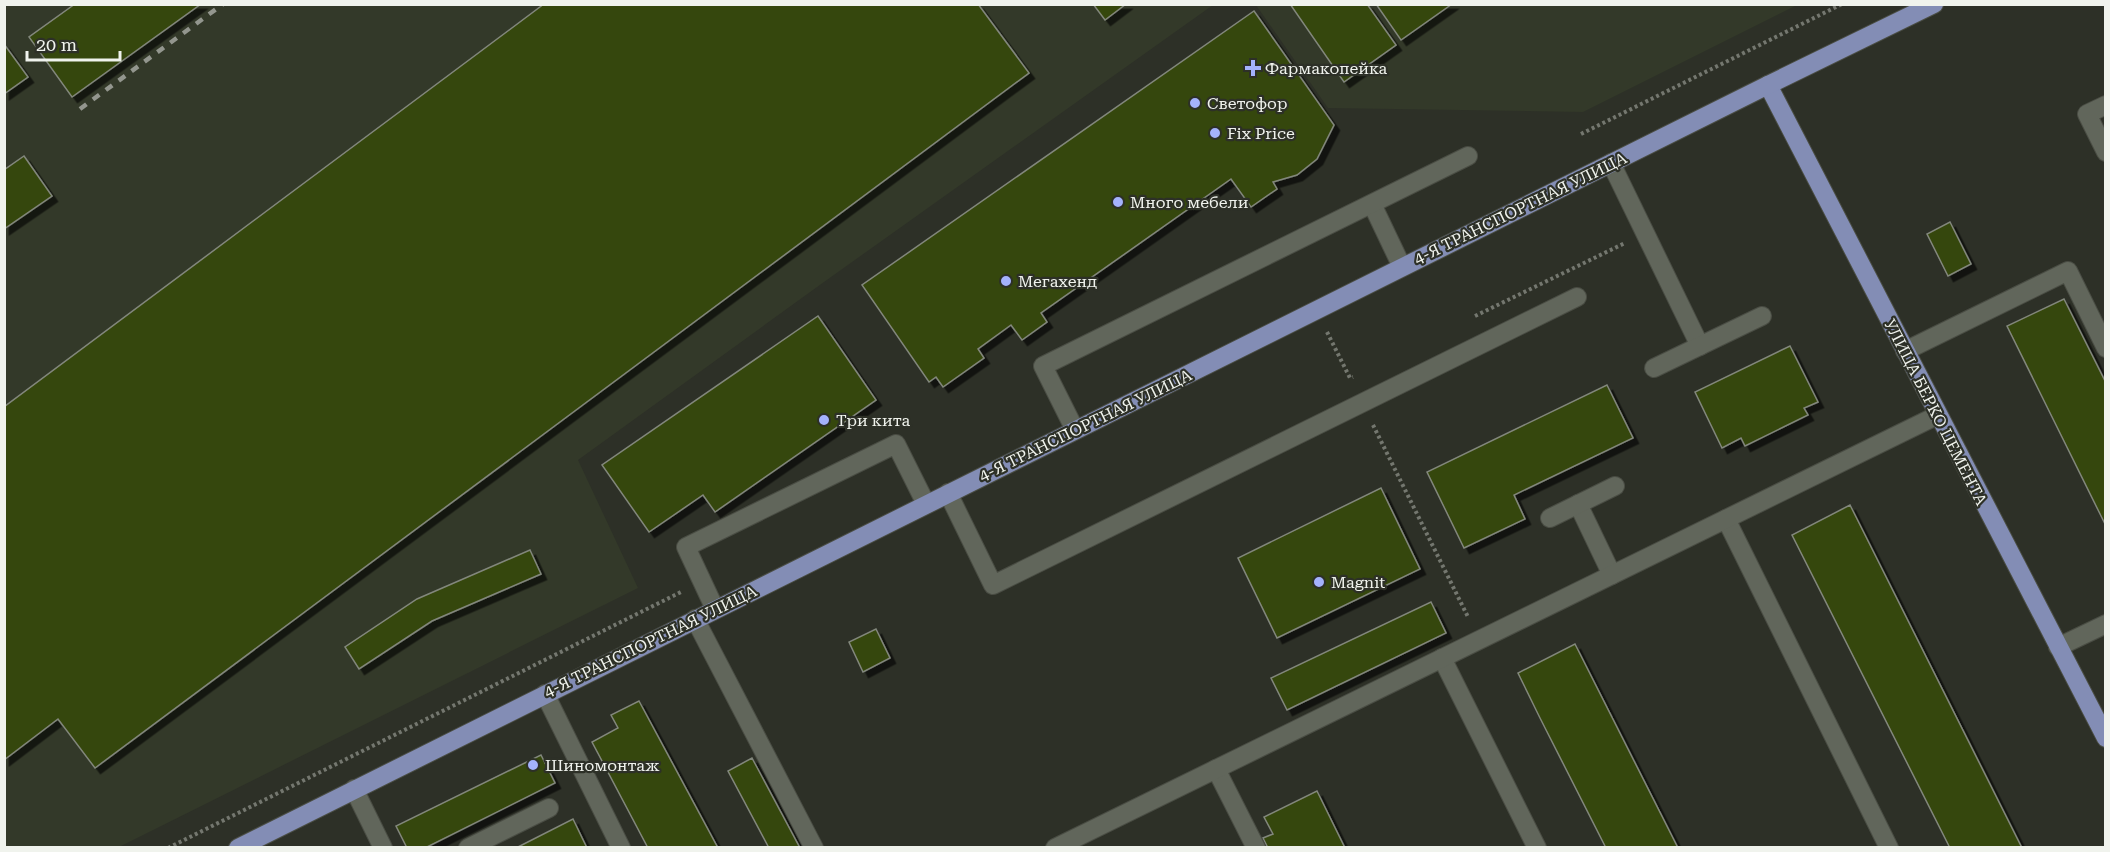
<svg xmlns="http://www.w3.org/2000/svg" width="2110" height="852" viewBox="0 0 2110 852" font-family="'Roboto Serif',serif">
<defs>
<filter id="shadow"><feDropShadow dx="5.5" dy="5.5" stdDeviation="0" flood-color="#0009"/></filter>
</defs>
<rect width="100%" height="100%" fill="#2d3027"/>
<g fill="#333929">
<polygon points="5,5 1213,5 824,282 578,460 638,588 119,847 5,848"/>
<polygon points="1256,5 1797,5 1583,112 1328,108"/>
</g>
<g fill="#36470a" stroke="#82877c" stroke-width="1.5" filter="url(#shadow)">
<polygon points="75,4 201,4 72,97 29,37"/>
<polygon points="544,4 978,4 1029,73 95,768 58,719 4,760 4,407"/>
<polygon points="1093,4 1126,4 1105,20"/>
<polygon points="1290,4 1367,4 1396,45 1344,82"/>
<polygon points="1376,4 1452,4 1401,40"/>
<polygon points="1254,11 1334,125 1317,159 1297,175 1273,182 1277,189 1251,207 1231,179 1041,313 1047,322 1022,340 1011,325 978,349 984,358 943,387 936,377 929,382 862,285"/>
<polygon points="4,44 28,77 4,94"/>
<polygon points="24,156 52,196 4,229 4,170"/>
<polygon points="1950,222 1971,264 1948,276 1927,234"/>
<polygon points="2064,299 2106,383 2106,526 2007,326"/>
<polygon points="818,316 876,400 715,512 703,495 649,532 602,465"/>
<polygon points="1790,346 1818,402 1804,408 1808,415 1745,446 1741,438 1722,448 1695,392"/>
<polygon points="1607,385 1633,438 1514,495 1525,519 1464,548 1427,472"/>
<polygon points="1381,488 1420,569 1277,638 1238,558"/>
<polygon points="1850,505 2022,848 1950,848 1792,535"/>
<polygon points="530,550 541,574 432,621 359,669 345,647 417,599"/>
<polygon points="1431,602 1446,633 1287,710 1271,678"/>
<polygon points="876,629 890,658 863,672 849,642"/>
<polygon points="1575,644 1678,848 1606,848 1540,718 1518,673"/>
<polygon points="639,701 718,848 648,848 592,742 618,728 611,715"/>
<polygon points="541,755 555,783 425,848 407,848 396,826"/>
<polygon points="752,758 800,848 769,848 728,771"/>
<polygon points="1317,791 1345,848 1268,848 1263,838 1273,834 1264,817"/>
<polygon points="573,819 587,848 516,848"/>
</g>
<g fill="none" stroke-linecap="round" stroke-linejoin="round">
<g stroke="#4a4d44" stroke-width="20">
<g id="minor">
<polyline points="2106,105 2087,114 2106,152"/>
<polyline points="1611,163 1700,346"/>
<polyline points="1372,204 1402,267"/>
<polyline points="1905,351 2068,271 2106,348"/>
<polyline points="1654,368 1762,316"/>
<polyline points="1075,430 1043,366 1468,156"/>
<polyline points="948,493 993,585 1577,297"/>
<polyline points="1578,504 1612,575"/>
<polyline points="1550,518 1615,486"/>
<polyline points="1726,519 1889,848"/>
<polyline points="715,609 686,547 896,444 926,504"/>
<polyline points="695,619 814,848"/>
<polyline points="2058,647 2106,624"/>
<polyline points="1442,658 1537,848"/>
<polyline points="545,694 621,848"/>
<polyline points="1216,769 1256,848"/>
<polyline points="354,789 383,848"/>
<polyline points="468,848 549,808"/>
<polyline points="1055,848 1938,415"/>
</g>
</g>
<g stroke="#4a4d44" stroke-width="20">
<g id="major">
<polyline points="1768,85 2106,738"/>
<polyline points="238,848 1768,85 1934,4"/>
</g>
</g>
<g stroke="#74776f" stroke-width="4" stroke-dasharray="3 3" stroke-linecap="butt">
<polyline points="1581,134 1842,4"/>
<polyline points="1475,316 1625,243"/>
<polyline points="1327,332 1350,378 1353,377"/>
<polyline points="1373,425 1468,617"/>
<polyline points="168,848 681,592"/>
</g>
<use href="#minor" stroke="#61665b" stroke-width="18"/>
<use href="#major" stroke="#838db5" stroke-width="18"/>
<polyline stroke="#93968e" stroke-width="4.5" stroke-dasharray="8 8" stroke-linecap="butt" points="80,109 223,4"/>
</g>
<g fill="#a4b2fc" stroke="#2d3027" stroke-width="2">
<path d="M1250 59h6v6h6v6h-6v6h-6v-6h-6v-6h6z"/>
<circle cx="1195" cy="103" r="6"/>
<circle cx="1215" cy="133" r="6"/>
<circle cx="1118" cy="202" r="6"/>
<circle cx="1006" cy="281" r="6"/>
<circle cx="824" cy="420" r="6"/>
<circle cx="1319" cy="582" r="6"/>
<circle cx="533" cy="765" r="6"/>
</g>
<g text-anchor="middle" stroke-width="4.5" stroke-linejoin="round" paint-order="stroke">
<g font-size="16" fill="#f0f3ed" stroke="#2d3027" text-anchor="start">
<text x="1265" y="74">Фармакопейка</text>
<text x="1207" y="109">Светофор</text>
<text x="1227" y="139">Fix Price</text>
<text x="1130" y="208">Много мебели</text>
<text x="1018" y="287">Мегахенд</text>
<text x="836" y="426">Три кита</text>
<text x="1331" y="588">Magnit</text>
<text x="545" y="771">Шиномонтаж</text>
</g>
<g font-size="16" fill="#f0f3ed" stroke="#2d3027">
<text transform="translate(1520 208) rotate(-26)" y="6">4-Я ТРАНСПОРТНАЯ УЛИЦА</text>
<text transform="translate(1936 412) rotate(63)" y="6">УЛИЦА БЕРКО ЦЕМЕНТА</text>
<text transform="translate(1085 425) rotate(-26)" y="6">4-Я ТРАНСПОРТНАЯ УЛИЦА</text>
<text transform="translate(650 641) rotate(-26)" y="6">4-Я ТРАНСПОРТНАЯ УЛИЦА</text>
</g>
</g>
<rect width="2110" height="852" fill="none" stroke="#f0f3ed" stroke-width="12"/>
<path d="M27 51v9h93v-9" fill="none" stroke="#f0f3ed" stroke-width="3"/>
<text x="36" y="51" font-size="18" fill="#f0f3ed" stroke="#2d3027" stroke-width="4.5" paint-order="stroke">20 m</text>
</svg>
